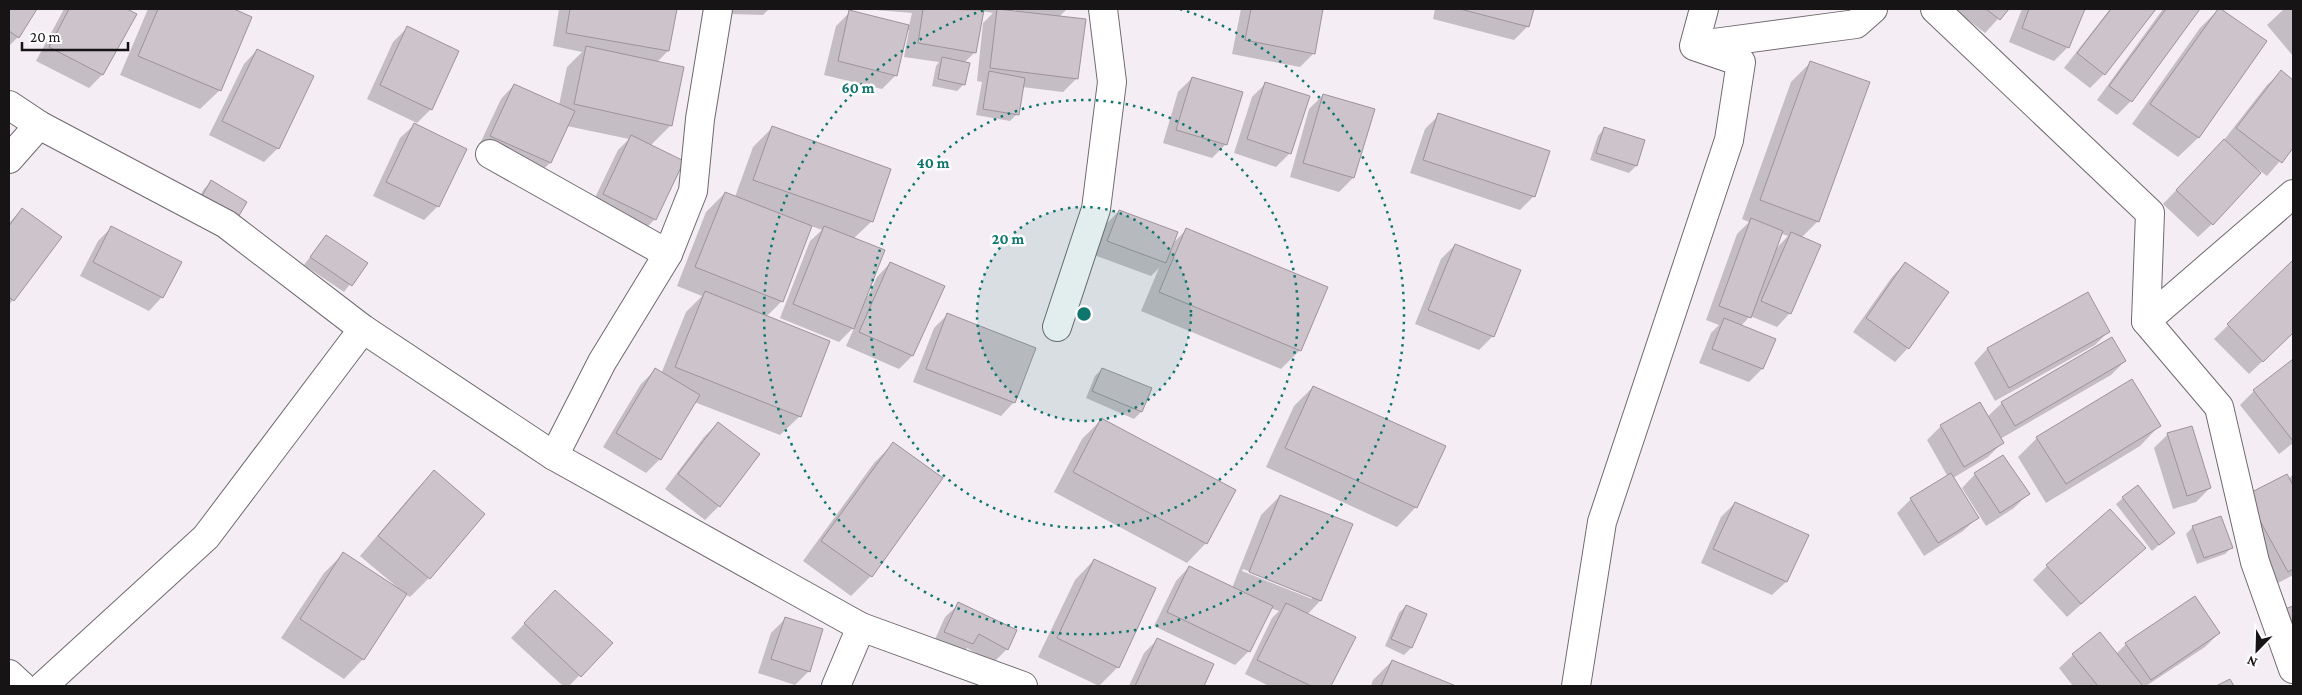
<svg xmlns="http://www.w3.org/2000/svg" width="2302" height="695" viewBox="0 0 2302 695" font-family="'Crimson Pro',serif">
<rect width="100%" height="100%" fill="#f5edf4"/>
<g fill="#0003" fill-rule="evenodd">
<polygon points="9,9 36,9 18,37 9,46"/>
<polygon points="64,9 124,9 135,14 102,75 89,88 36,61"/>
<polygon points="148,9 230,9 250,17 220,90 200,109 120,75"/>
<polygon points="559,9 676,9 668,51 656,63 671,125 650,146 655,219 641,233 590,208 618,150 629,139 567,126 550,163 536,176 477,150 501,99 514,85 559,105 567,67 582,52 553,46"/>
<polygon points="731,9 769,9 763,15 731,14"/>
<polygon points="864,9 1009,9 1007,10 1016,11 1016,9 1067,9 1059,17 1077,78 1063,92 1022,87 1017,114 1010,121 976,115 982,82 977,81 983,23 993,13 982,11 975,52 964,63 964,84 957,91 932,86 936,66 939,62 904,57 909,30 907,30 896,75 882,89 824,75 836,26 850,12 909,26 912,13"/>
<polygon points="1241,9 1322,9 1314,53 1300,67 1232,54"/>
<polygon points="1435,9 1533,9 1528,26 1514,40 1433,19"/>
<polygon points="1954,9 2007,9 1985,33"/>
<polygon points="2022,9 2083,9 2068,47 2054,61 2009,42"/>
<polygon points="2110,9 2155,9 2104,74 2090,88 2064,68"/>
<polygon points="2163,9 2199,9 2131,101 2117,115 2097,100"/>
<polygon points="2219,9 2266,41 2198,138 2178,157 2132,124 2200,28"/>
<polygon points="2284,9 2293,9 2293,56 2267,25"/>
<polygon points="407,28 431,109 417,123 367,99 393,42"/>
<polygon points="257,50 312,77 278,148 264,162 209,135 244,64"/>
<path d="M1811,62L1818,221L1801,238L1790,313L1777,327L1750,316L1741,326L1762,369L1749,382L1699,363L1711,333L1719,325L1706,320L1737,234L1749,222L1742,219L1791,82ZM1780,233L1788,236L1774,251Z"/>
<polygon points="2281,72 2293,81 2293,146 2267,176 2256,168 2212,224 2198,237 2163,204 2224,140 2267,85"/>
<polygon points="1192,78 1226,144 1212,158 1163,143 1178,92"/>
<polygon points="1266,83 1290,153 1276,167 1234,153 1252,97"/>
<polygon points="1323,95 1353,178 1339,192 1290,177 1309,109"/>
<polygon points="1439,115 1534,196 1520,210 1410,173 1425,129"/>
<polygon points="414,125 438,206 424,220 373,196 400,138"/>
<polygon points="772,128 872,221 853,239 866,296 868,296 877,277 890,263 912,356 899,369 846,346 855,326 839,342 780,318 810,241 822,230 811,226 782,301 766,317 800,416 780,435 694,402 660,459 646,473 603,447 641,384 655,370 661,374 686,312 702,296 677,286 706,212 725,193 735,197 753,147"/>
<polygon points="1604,129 1636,166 1629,173 1590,160 1598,136"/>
<polygon points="211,182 245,202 192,210 204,189"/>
<polygon points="22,209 61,237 9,305 9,223"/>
<polygon points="1119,211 1172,244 1186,230 1300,350 1281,369 1141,311 1159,268 1151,276 1094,255 1105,225"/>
<polygon points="112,227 162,297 149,311 80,276 98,241"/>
<polygon points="326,236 366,263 344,292 304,265"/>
<polygon points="1455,245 1493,336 1479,350 1415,324 1441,259"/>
<polygon points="2293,262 2293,332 2249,374 2214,339"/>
<polygon points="1905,263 1908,348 1895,362 1853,332 1892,277"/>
<polygon points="2087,294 2108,332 2095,345 1995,401 1974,363 1987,349"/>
<polygon points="948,314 1014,402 1001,416 913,382 934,328"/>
<polygon points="2112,339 2125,361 2111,375 2000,439 2002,443 1988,457 1953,478 1977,518 1963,531 1924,556 1897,513 1911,499 1948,477 1927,440 1941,426 1979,404 1987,417 2002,403"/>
<polygon points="2293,361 2293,443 2279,454 2240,405 2254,391"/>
<polygon points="1102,369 1150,389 1141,412 1134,419 1086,398 1095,376"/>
<polygon points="1313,387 1416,507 1397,527 1266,467 1294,406"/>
<polygon points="1101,420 1206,543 1187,563 1054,492 1082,439"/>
<polygon points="718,423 759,455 719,506 705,520 665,489 704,437"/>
<polygon points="2159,426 2140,446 2046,503 2018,457 2037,438"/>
<polygon points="2168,434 2210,488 2196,502 2173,509 2154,448"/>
<polygon points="893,444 941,478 871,576 851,596 803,561 874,463"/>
<polygon points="434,472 483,514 429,578 410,597 405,594 363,659 344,679 281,638 324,573 343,554 396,588 397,587 360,556 415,491"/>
<polygon points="1975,474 2028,494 2014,508 1986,526 1962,488"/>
<polygon points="2293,474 2293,575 2274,585 2247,496 2289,479"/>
<path d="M1280,496L1320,601L1307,615L1354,638L1330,686H1269L1245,674L1272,618L1279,611L1270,608L1249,651L1235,665L1154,626L1176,581L1189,567L1232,588L1261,515ZM1243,569L1312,596V599L1242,571Z"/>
<polygon points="2123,498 2173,533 2152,551 2116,504"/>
<polygon points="1735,503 1786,582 1772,595 1701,563 1721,517"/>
<polygon points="2193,527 2232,547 2225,554 2197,564 2186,534"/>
<polygon points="2144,548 2067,617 2033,580 2047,566"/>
<polygon points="1094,560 1118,667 1099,686 1038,657 1075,580"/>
<polygon points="959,604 1007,649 993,663 967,648 958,657 932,646 945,617"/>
<polygon points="542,605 611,643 569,686 563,686 511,638"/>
<polygon points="1406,606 1411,648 1404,655 1385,646 1399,613"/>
<polygon points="785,619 809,671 795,685 758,673 771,633"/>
<polygon points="2219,633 2205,647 2146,686 2073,686 2059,668 2073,655 2116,654 2126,644"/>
<polygon points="1157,640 1213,664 1203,686 1129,686 1144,653"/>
<polygon points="1392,661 1453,686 1371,686 1373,680"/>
</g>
<g fill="#cdc4cb" stroke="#9c949a">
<polygon points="9,9 37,9 19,38 9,31"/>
<polygon points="69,9 127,9 137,14 103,75 49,47"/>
<polygon points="158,9 234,9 252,17 221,91 138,56"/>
<polygon points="570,9 677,9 669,51 566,33"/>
<polygon points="923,9 984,10 976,53 918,43"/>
<polygon points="997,9 1086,19 1078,79 990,68"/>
<polygon points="1251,9 1323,9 1315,54 1245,40"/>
<polygon points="1460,9 1534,9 1529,27"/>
<polygon points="1986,9 2009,9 2000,20"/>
<polygon points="2029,9 2085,9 2069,48 2022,28"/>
<polygon points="2111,9 2156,9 2105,75 2077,53"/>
<polygon points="2166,9 2200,9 2132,102 2109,86"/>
<polygon points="2218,9 2221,9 2267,41 2199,138 2150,104"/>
<polygon points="849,10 909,25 897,76 838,61"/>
<polygon points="407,26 459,51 432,110 380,85"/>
<polygon points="586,46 684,67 672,126 574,104"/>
<polygon points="257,49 314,76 279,149 222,121"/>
<polygon points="942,57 970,63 965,85 938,79"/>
<polygon points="1810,61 1870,82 1819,222 1760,200"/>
<polygon points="2281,70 2293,80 2293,148 2282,163 2236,128"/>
<polygon points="989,71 1025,78 1019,115 983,109"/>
<polygon points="1192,77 1243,92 1227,145 1176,130"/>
<polygon points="1265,82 1310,96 1291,154 1247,139"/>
<polygon points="514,84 575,111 551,163 490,136"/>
<polygon points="1323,94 1375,109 1354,178 1303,163"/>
<polygon points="1438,113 1550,151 1535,197 1423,160"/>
<polygon points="414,123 467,149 439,207 386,182"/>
<polygon points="772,126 891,169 873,222 753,180"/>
<polygon points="1604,127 1645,140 1637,166 1596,153"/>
<polygon points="631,135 684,161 656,220 603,194"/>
<polygon points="2224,139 2261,173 2213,225 2176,190"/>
<polygon points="211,180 247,202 234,224 198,203"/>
<polygon points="725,192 812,226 783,302 695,267"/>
<polygon points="22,208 62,237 14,301 9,297 9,226"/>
<polygon points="1119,210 1178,232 1166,263 1107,241"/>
<polygon points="1751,218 1783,231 1751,318 1719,306"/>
<polygon points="111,226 182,262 163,298 93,262"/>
<polygon points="824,226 885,250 854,329 793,304"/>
<polygon points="1186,228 1328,287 1301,351 1159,292"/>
<polygon points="1791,232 1821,245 1791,314 1761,301"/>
<polygon points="326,235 368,263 352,286 310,257"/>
<polygon points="1455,244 1521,270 1494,337 1428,310"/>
<polygon points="2293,260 2293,333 2263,362 2227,324"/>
<polygon points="890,262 945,286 913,356 859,332"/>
<polygon points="1905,262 1949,292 1909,349 1866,318"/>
<polygon points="705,291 830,341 801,417 675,367"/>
<polygon points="2088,292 2110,332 2009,388 1987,348"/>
<polygon points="947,313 1036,348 1015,403 926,369"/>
<polygon points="1724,318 1776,339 1763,369 1712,349"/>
<polygon points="2112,337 2126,361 2015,426 2001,402"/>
<polygon points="2293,359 2293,441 2253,390"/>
<polygon points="655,368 700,395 661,460 616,433"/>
<polygon points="1102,368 1152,388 1142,412 1092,391"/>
<polygon points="2132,379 2161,426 2066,484 2036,437"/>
<polygon points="1313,386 1446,446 1417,508 1285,448"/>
<polygon points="1980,402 2004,443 1964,467 1940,425"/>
<polygon points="1101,418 1236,490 1207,544 1073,472"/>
<polygon points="718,422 760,454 720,507 678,474"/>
<polygon points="2192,426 2211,488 2187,496 2167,433"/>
<polygon points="893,442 943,478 872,577 821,541"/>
<polygon points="2003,455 2030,494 2000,513 1974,473"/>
<polygon points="434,470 485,514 430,579 378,536"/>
<polygon points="1951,473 1979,518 1938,543 1910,498"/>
<polygon points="2287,474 2293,485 2293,569 2288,572 2246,495"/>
<polygon points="2138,485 2175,533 2159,545 2122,497"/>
<polygon points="1280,495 1353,524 1321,601 1249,572"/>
<polygon points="1735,502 1809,535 1787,582 1713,549"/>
<polygon points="2110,509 2146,548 2081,604 2046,565"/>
<polygon points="2221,516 2233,548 2204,558 2192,526"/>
<polygon points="343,552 407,594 364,660 300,619"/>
<polygon points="1094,559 1156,588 1119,668 1057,638"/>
<polygon points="1189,566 1273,606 1250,652 1167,612"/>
<polygon points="555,590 613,643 581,677 524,623"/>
<polygon points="2195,596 2220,633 2151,680 2125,643"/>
<polygon points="958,602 1017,630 1008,650 979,634 973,644 944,632"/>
<polygon points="1286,603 1356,637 1331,686 1311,686 1257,660"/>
<polygon points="1406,605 1427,614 1412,648 1391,639"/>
<polygon points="2293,606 2293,639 2282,610"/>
<polygon points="785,617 823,629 810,672 771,659"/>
<polygon points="2100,632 2143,686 2098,686 2072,654"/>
<polygon points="1157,638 1214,664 1204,686 1135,686"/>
<polygon points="1392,660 1456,686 1381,686"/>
<polygon points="2230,679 2234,686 2216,686"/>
</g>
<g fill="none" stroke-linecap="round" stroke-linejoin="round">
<g stroke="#71696f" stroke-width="30">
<g id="minor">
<polyline points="1935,9 2150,213 2146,321 2219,407 2255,562 2293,669"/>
<polyline points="1699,45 1856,24 1873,9"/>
<polyline points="9,105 39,125 226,224 363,329 554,456 861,627 1023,686"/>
<polyline points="490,154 668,254"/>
<polyline points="9,159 39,125"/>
<polyline points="2146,321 2293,194"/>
<polyline points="1057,327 1096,209 1112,82 1103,9"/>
<polyline points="554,456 602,362 668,254 693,191 700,119 718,9"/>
<polyline points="9,674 22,686"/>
<polyline points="43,686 206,537 363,329"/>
<polyline points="836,686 861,627"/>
<polyline points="1576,686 1602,522 1729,140 1741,62 1694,46 1704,9"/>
</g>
</g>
<use href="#minor" stroke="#fff" stroke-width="28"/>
</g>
<circle cx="1084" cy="314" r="107" fill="#0f766e" fill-opacity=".12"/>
<g fill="none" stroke="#0f766e" stroke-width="2.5" stroke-dasharray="2.5 5">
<circle cx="1084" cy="314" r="107"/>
<circle cx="1084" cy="314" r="214"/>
<path d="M1180 9A320 320 0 1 1 988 9"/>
</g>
<circle cx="1084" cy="314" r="8" fill="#0f766e" stroke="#fefcfe" stroke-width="2.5"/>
<g font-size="15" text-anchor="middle" font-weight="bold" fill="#0f766e" stroke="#fefcfe" stroke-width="5" stroke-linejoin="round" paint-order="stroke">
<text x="858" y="93">60 m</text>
<text x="933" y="168">40 m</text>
<text x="1008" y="244">20 m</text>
</g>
<rect width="2302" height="695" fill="none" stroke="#171416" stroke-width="20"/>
<g transform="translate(2257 650) rotate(203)" stroke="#fefcfe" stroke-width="4" paint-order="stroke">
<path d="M0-4L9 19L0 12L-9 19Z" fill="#171416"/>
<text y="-8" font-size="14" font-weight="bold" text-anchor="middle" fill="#171416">N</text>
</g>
<path d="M22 42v8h106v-8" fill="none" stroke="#171416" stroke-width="2.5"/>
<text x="30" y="42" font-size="15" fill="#171416" stroke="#fefcfe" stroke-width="4" paint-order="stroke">20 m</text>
</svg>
